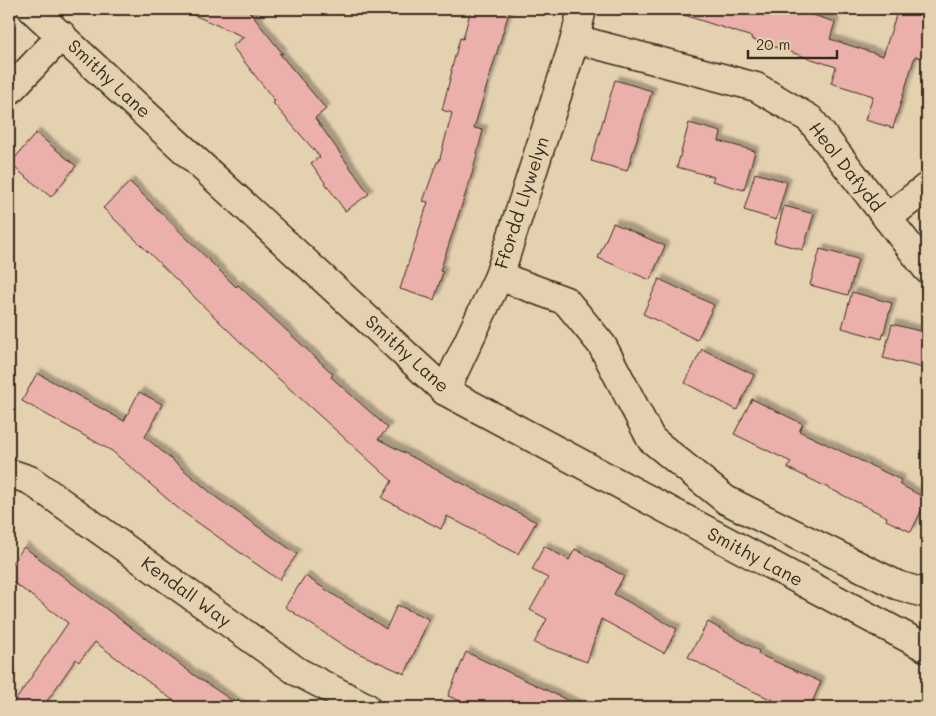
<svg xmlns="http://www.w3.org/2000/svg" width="936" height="716" viewBox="0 0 936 716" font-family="Mali,sans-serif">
<defs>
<filter id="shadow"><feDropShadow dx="4.5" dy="-4.5" stdDeviation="1" flood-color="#0004"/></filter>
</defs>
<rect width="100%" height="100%" fill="#e4d1af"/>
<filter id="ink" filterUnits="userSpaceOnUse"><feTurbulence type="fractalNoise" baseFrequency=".02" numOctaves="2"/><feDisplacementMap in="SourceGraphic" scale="10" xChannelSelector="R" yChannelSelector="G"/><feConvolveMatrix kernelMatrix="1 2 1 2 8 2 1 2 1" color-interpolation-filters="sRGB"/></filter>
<g filter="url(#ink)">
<g fill="#ebb0ac" stroke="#3b2a1e" filter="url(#shadow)">
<polygon points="180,9 247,9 283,54 279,53 326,109 315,118 369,194 345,211 311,163 320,157 273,103 275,101 232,46 244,37"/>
<polygon points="471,9 510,9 474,128 483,130 472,174 440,271 443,272 434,300 400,289 428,202 423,201 437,162 439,162 452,113 442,110 452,71 451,71 460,38 463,39"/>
<polygon points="681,9 794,9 835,22 830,39 883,56 898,9 927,9 927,43 922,58 915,56 893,128 865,120 873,96 831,83 836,67 751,39 752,37 681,14"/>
<polygon points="615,80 652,91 627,171 591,161"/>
<polygon points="689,123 721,132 719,141 755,151 744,190 712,181 714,177 677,167"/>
<polygon points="36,133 76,166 51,197 10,164"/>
<polygon points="755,173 787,182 776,220 744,210"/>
<polygon points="130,182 236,287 238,285 333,374 331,377 388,428 378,439 536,522 518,554 447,516 441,529 382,498 392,481 269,370 103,208"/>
<polygon points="784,206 814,214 803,250 774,242"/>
<polygon points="613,223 665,246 650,280 598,258"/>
<polygon points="820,249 858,259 848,295 810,285"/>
<polygon points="659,279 714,305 697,340 643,314"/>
<polygon points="852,292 892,303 882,339 842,328"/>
<polygon points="892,324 927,333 927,369 883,358"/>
<polygon points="702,349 754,375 737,410 685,383"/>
<polygon points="37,373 124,421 139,392 162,404 145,437 217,498 297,554 279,580 180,510 112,451 22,401"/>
<polygon points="752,399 803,424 799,431 901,480 899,484 927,499 911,532 886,520 887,517 788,468 791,462 734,434"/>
<polygon points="544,546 569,560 575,549 624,576 614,594 677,629 664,653 601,619 587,662 534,643 547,619 530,610 548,578 532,570"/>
<polygon points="24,547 194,675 242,707 182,707 95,642 79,662 76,659 43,707 11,707 68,623 9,579 9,567"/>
<polygon points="305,576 386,629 397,605 429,619 405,674 349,649 285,607"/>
<polygon points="708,622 759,651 758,654 821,682 810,707 788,707 735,683 688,657"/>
<polygon points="466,652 582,707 475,707 448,696"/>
</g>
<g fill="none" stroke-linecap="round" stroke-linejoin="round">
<g stroke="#3b2a1e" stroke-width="31">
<g id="minor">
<polyline points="575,39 756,87 810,119 927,269"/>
<polyline points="9,91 62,35"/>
<polyline points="887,218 927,187"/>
<polyline points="499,276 566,301 602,345 651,439 726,500 897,585 927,594"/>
<polyline points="445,391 499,276 575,39 582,9"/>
<polyline points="9,473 30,480 298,672 366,707"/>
</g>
</g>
<g stroke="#3b2a1e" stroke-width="31">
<polyline id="tertiary" points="32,9 445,391 927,648"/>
</g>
<use href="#minor" stroke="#e4d1af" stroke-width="28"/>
<use href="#tertiary" stroke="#e4d1af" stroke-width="28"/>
</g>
</g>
<g text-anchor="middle" stroke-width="4.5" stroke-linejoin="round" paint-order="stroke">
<g font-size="18" fill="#3b2a1e" stroke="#e4d1af">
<text transform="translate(109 79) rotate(43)" y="6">Smithy Lane</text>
<text transform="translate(846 167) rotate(52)" y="6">Heol Dafydd</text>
<text transform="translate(522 203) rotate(-72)" y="6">Ffordd Llywelyn</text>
<text transform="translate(407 354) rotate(42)" y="6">Smithy Lane</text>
<text transform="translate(755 557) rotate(28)" y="6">Smithy Lane</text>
<text transform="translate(186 592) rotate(36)" y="6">Kendall Way</text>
</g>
</g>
<rect width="936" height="716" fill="none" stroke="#e4d1af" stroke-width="30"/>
<rect x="15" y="15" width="906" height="686" fill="none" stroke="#3b2a1e" stroke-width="2" filter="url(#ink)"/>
<path d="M748 50v8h89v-8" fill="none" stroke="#3b2a1e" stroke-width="2.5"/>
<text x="756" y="50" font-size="15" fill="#3b2a1e" stroke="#e4d1af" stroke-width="4" paint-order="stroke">20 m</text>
</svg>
